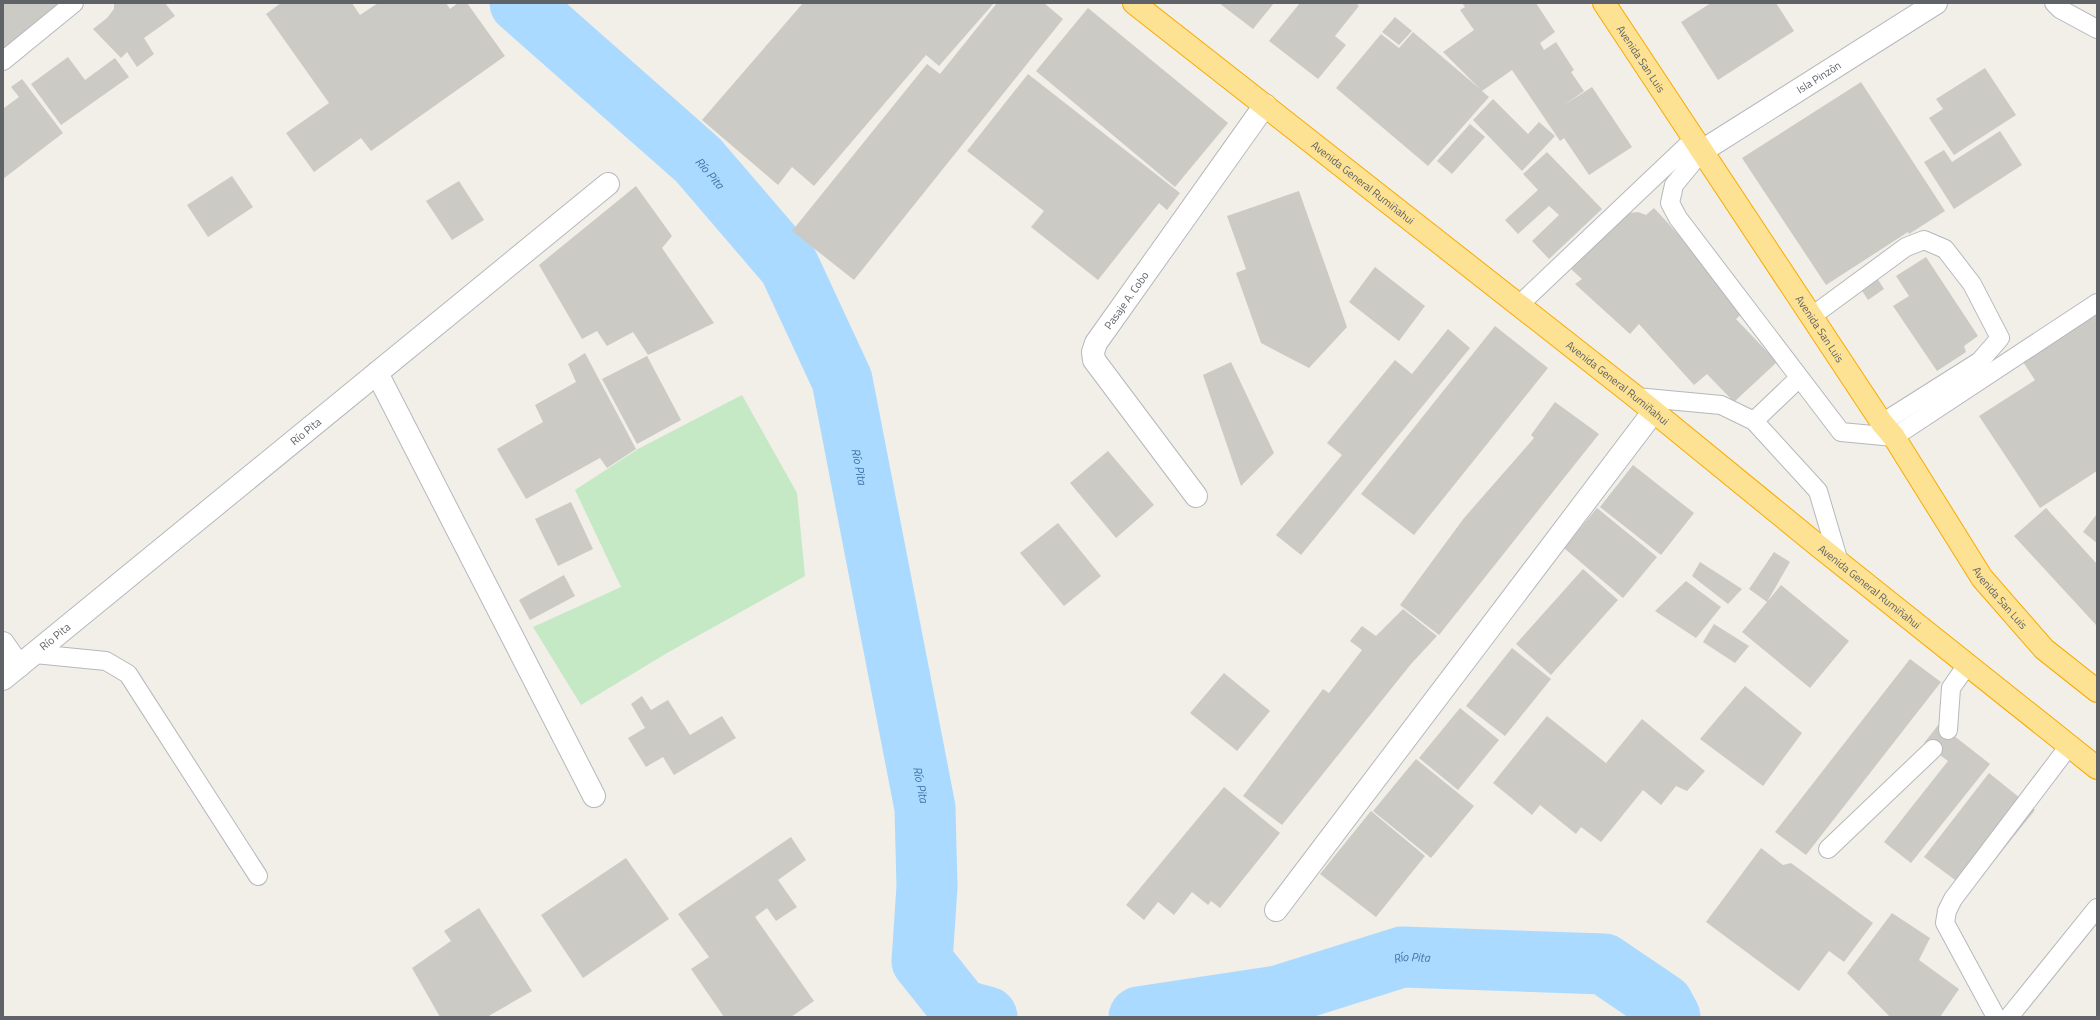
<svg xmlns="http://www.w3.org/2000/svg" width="2100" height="1020" viewBox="0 0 2100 1020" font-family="'Titillium Web',sans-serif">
<rect width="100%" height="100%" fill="#f1efe8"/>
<polygon fill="#c5e8c5" points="742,395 797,493 805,576 667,653 581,705 533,627 621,587 575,490 638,449"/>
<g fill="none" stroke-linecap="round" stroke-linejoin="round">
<g stroke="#aadaff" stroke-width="61">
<path id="s1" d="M520,3L698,160L789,266L842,380L925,808L927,887L922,961L961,1010L987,1017"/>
<path id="s2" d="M1139,1017L1278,996L1402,957L1604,964L1663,1004L1670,1017"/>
</g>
</g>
<g fill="#cccac5">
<polygon points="3,3 66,3 3,52"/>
<polygon points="114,3 165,3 175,16 144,38 154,54 137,67 127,52 121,58 93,29 107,18 114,9"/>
<polygon points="281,3 352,3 360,15 378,3 446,3 450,9 458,3 467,3 505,56 371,151 361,138 314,172 286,133 329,103 266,14"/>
<polygon points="803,3 994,3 939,66 926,55 814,186 792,167 778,185 702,120"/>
<polygon points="997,3 1044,3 1063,19 854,280 792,231 927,64 940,74"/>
<polygon points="1219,3 1274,3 1253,29"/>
<polygon points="1300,3 1356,3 1359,6 1335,36 1346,45 1318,79 1269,41"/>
<polygon points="1462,3 1536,3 1555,32 1540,43 1544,50 1556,42 1574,70 1571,72 1584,91 1564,105 1592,87 1632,147 1589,175 1564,138 1560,141 1512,70 1482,91 1489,97 1428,166 1336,88 1381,34 1399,48 1413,32 1480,89 1443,52 1474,30 1460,10 1465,7"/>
<polygon points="1711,3 1776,3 1794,31 1718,80 1681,22"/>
<polygon points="1088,8 1228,123 1175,187 1036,71"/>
<polygon points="1395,17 1412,31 1399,45 1382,32"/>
<polygon points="68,57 85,80 115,58 129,77 61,125 31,84"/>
<polygon points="1985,68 2016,115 1954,155 1929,118 1943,109 1936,99"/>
<polygon points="1028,74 1180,193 1167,210 1159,203 1098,280 1031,227 1044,211 967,151"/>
<polygon points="22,79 63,133 3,179 3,106 4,108 19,97 11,87"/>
<polygon points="1861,82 1945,211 1909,234 1908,232 1826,285 1742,158"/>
<polygon points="1493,99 1528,134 1539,122 1555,136 1522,171 1473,120"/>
<polygon points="1470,124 1485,137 1452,174 1437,161"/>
<polygon points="2000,131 2022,165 1954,209 1924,162 1944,150 1952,162"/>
<polygon points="1547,152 1602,209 1549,259 1532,241 1559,215 1549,206 1518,234 1505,220 1538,190 1523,174"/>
<polygon points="232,176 253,207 208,237 187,205"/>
<polygon points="459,181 484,220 452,240 426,201"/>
<polygon points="636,186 672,236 662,248 714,323 648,355 633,332 607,346 597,331 582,339 539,265"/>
<polygon points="1299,191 1347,327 1309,368 1261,343 1236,273 1246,269 1227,216"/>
<polygon points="1654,208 1747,309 1736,319 1777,362 1734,402 1707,374 1694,385 1639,324 1630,334 1575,284 1582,279 1571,269 1629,213 1638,212 1646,215"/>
<polygon points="1926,257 1978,336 1964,346 1966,352 1937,371 1893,306 1909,296 1896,276"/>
<polygon points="1375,267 1425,306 1399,341 1349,302"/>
<polygon points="1877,278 1884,289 1868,300 1861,289"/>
<polygon points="2097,309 2097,471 2040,508 1979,416 2035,380 2021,359"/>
<polygon points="1495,326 1548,368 1414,535 1361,494"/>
<polygon points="1448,329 1470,348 1301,555 1276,535 1342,455 1327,443 1395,360 1412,374"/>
<polygon points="585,353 636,449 607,468 600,458 526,499 497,449 543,422 535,405 576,382 568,364"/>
<polygon points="647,356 681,420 637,444 602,379"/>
<polygon points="1231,362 1274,453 1241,486 1203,375"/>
<polygon points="1555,402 1599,434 1439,635 1400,605 1464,518 1534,438 1531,435"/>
<polygon points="1108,451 1154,505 1116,538 1070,483"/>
<polygon points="1633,465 1694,513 1661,555 1600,507"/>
<polygon points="571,502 593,549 558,566 535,519"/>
<polygon points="1597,508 1657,557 1623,598 1564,548"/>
<polygon points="2046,508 2097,564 2097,626 2014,536"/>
<polygon points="2097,514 2097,543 2083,532"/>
<polygon points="1058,523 1101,576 1064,606 1020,553"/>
<polygon points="1774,552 1790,562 1767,602 1781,585 1849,641 1810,688 1742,632 1767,602 1749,589"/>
<polygon points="1700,562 1742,589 1728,604 1692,576"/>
<polygon points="1583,569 1618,600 1551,675 1516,644"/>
<polygon points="564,575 575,596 530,620 519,600"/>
<polygon points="1686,581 1721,607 1696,638 1655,611"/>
<polygon points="1403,609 1437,636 1411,664 1282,825 1243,796 1323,689 1329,693 1362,650 1350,641 1362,626 1376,636"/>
<polygon points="1714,624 1749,646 1735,663 1703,642"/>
<polygon points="1512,648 1551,679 1505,736 1466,706"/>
<polygon points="1910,659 1941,682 1806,855 1775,832"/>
<polygon points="1224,673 1270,711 1237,751 1190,713"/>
<polygon points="1745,686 1802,733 1763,786 1700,739"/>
<polygon points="642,696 651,710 668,700 690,735 722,716 736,738 674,775 663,757 646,767 628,738 645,728 631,704"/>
<polygon points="1460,708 1499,740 1458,790 1419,758"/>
<polygon points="1547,716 1606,763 1642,719 1705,771 1687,791 1676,786 1661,805 1643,790 1601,842 1581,827 1576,834 1540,805 1532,815 1493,783"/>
<polygon points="1939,724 1990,764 1911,863 1884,842 1948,761 1924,743"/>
<polygon points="1416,759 1474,806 1431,858 1373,811"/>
<polygon points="1989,773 2035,810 1970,891 1924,857"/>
<polygon points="1224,787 1280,833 1220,908 1211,901 1208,905 1192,892 1174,915 1158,902 1144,920 1126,905"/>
<polygon points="1371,811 1425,856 1376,917 1320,874"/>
<polygon points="791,837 806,860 778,880 797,907 776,921 767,908 755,917 814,1001 791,1017 724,1017 691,969 709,957 678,914"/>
<polygon points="1761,848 1783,865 1791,863 1873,923 1844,962 1829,951 1799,991 1706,922"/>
<polygon points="626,858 669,919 583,978 541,915"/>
<polygon points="479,908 532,991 487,1017 440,1017 412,968 451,941 444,931"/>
<polygon points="1892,913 1930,938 1919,960 1959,989 1940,1017 1890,1017 1847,973"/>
</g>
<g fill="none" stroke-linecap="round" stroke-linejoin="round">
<g stroke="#b5b8bc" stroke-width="20">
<g id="lane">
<polyline points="2054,3 2060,9 2097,29"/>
<polyline points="3,61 74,3"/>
<polyline points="1702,151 1674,185 1670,203 1678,218 1841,432 1894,437 2097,303"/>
<polyline points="1519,305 1694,139"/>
<polyline points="1812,316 1906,247 1924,240 1945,249 1972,284 2000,338 1980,361 1882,423"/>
<polyline points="1636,397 1721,405 1754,421 1818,491 1839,562"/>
<polyline points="1754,421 1799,378"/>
<polyline points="35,654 106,661 128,674 258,876"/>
<polyline points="1948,730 1951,688 1967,665"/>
<polyline points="1828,849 1933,749"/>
<polyline points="1996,1017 1945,923 1947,911 1953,899 2069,746"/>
<polyline points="2009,1017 2097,908"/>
</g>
</g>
<g stroke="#b5b8bc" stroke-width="24">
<g id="street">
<path id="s3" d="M1702,151L1936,3"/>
<polyline points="377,373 594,796"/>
<path id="s4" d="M1196,496L1094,360L1093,352L1096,343L1265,105"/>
<polyline points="3,643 19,666"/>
<path id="s5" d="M3,679L608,184"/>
<polyline points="1276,910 1654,411"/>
</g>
</g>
<g stroke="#f9ab00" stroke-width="24">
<g id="highway">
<path id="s6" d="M1134,3L1636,397L1816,544L2097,768"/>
<path id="s7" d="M1604,3L1882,423L1894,437L1982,578L2044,649L2097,691"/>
</g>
</g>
<use href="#lane" stroke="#fff" stroke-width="18"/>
<use href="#street" stroke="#fff" stroke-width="22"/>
<use href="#highway" stroke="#fde293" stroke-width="22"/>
</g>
<g text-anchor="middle" stroke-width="3" stroke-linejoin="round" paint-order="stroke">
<g font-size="11" fill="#5f6368" stroke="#fff">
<text dy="4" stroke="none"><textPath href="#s7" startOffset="67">Avenida San Luis</textPath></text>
<text dy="4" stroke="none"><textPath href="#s3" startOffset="138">Isla Pinzòn</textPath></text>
<text dy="4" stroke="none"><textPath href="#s6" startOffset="291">Avenida General Rumiñahui</textPath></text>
<text dy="4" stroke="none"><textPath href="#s4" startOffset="240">Pasaje A. Cobo</textPath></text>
<text dy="4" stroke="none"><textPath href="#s7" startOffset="391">Avenida San Luis</textPath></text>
<text dy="4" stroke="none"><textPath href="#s6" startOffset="615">Avenida General Rumiñahui</textPath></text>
<text dy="4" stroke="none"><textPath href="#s5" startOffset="391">Río Pita</textPath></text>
<text dy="4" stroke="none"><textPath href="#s6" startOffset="939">Avenida General Rumiñahui</textPath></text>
<text dy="4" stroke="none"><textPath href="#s7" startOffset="715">Avenida San Luis</textPath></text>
<text dy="4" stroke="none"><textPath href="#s5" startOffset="67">Río Pita</textPath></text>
</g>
<g font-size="12" font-style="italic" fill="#4174aa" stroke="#fff">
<text dy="4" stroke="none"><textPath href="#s1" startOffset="255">Río Pita</textPath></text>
<text dy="4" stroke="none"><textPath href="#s1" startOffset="591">Río Pita</textPath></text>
<text dy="4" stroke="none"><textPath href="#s1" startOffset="915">Río Pita</textPath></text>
<text dy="4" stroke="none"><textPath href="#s2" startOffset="280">Río Pita</textPath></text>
</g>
</g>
<rect width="2100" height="1020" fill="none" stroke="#5f6368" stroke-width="8"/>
</svg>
